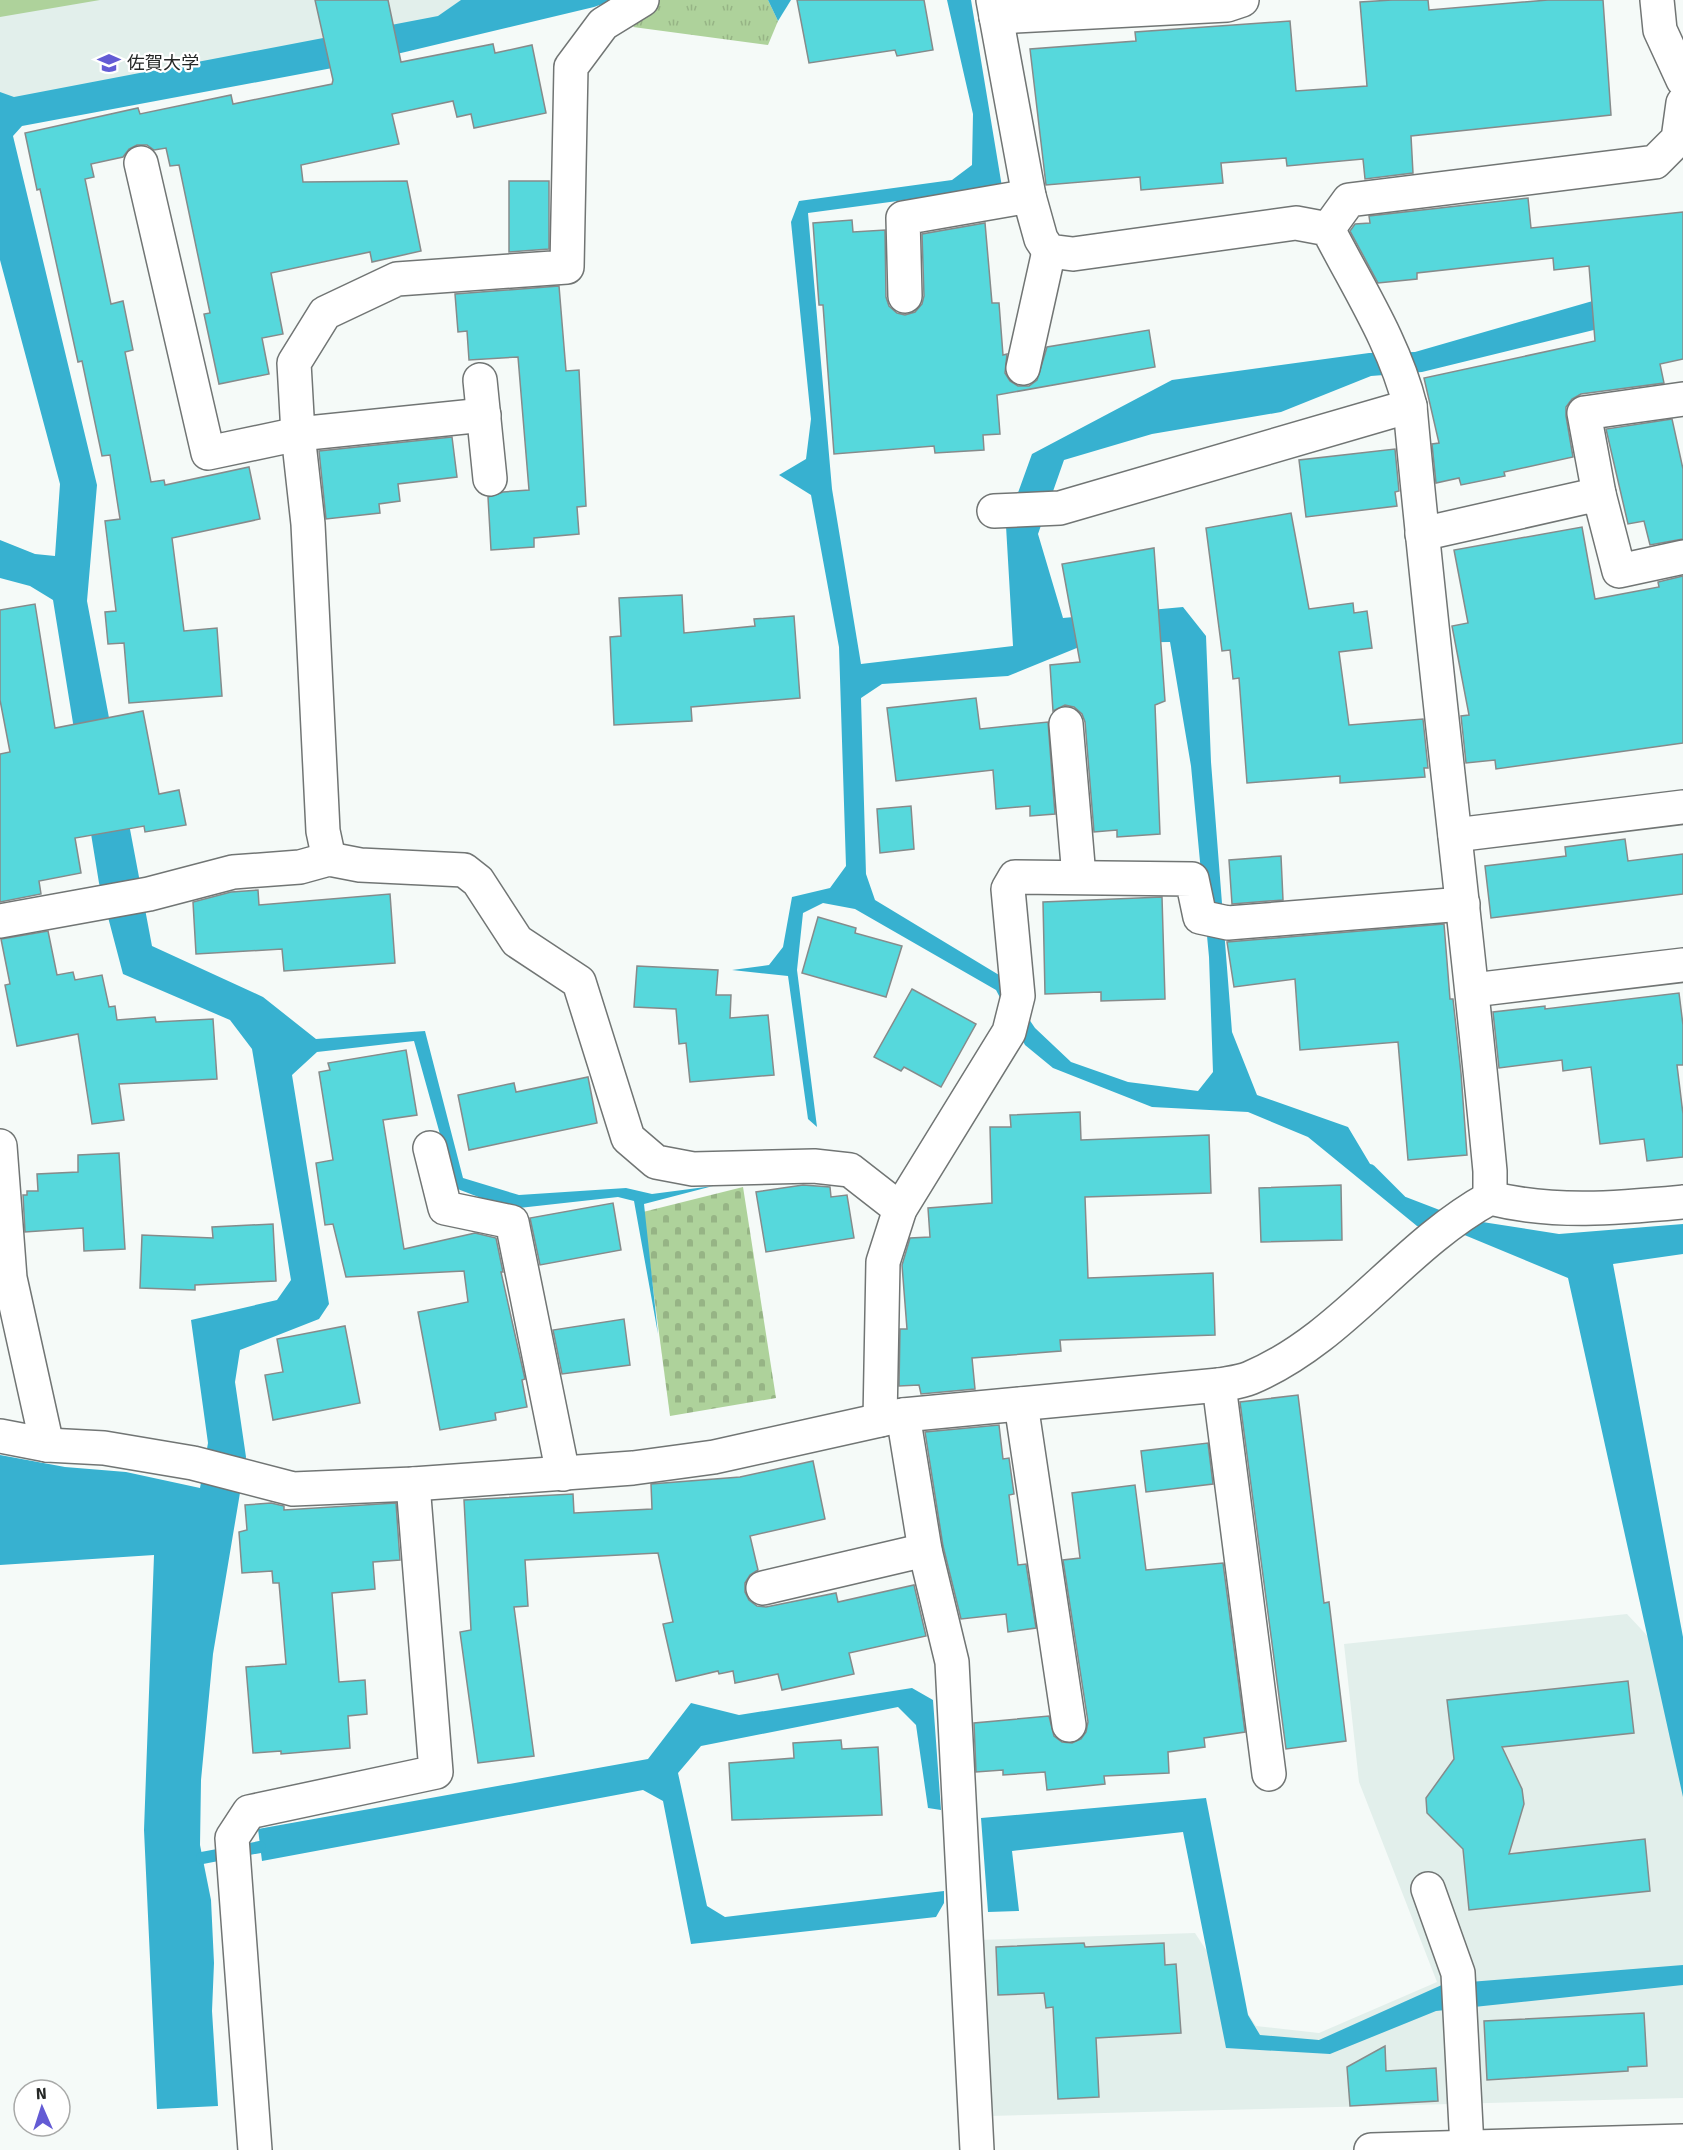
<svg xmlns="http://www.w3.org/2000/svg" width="1683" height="2150" viewBox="0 0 1683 2150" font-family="Signika,'Noto Sans JP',sans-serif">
<defs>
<pattern id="grass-tufts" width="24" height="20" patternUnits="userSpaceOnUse" patternTransform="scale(1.5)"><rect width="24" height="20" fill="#aed29b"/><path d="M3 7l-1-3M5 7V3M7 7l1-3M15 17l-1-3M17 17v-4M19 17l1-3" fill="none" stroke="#96b485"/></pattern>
<pattern id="cemetery-stones" width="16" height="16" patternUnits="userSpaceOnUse" patternTransform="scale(1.5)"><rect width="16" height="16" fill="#aed29b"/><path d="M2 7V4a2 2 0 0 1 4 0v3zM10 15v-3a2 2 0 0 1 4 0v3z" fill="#96b485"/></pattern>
</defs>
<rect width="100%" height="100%" fill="#f5faf8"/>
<g fill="#e2efeb">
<polygon points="0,0 472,0 438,21 0,104"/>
<polygon points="1627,1614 1683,1674 1683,2098 988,2116 978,1940 1195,1933 1256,2026 1319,2033 1437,1982 1359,1782 1344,1644"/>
</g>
<polygon fill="url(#grass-tufts)" points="656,0 768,0 778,21 768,45 633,27"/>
<polygon fill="url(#cemetery-stones)" points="743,1187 776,1398 670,1416 643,1212"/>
<polygon fill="#aed29b" points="0,0 100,0 0,17"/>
<g fill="#37b1d0" fill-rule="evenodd">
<polygon points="461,0 614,0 594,7 359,63 22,126 13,136 97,485 87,601 152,946 263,997 316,1039 425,1031 463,1178 519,1195 626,1188 652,1194 713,1186 644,1204 658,1334 634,1201 618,1197 510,1209 455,1188 414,1041 317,1052 292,1075 329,1304 319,1319 240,1350 235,1382 246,1457 213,1654 201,1780 200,1845 211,1900 214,1963 212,2011 218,2106 157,2109 144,1830 154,1555 0,1565 0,1455 65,1467 126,1472 200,1488 208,1443 191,1320 277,1300 291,1280 252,1049 230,1020 123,974 99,883 53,600 30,586 0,578 0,540 35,554 55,556 60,484 0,260 0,92 14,97 438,16"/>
<polygon points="768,0 791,0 778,21"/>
<path d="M947,0H971L1002,187L808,213L832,489L861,664L1013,646L1006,526L1032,454L1172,380L1369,353L1415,352L1683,275L1680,309L1422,372L1371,376L1281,412L1152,434L1064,460L1038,534L1063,618L1183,607L1206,636L1211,762L1232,1032L1257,1095L1348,1127L1385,1189L1463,1219L1559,1234L1683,1224V1254L1613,1264L1683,1637V1797L1568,1278L1462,1234L1417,1226L1308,1137L1248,1112L1152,1107L1053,1068L1025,1045L996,990L855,909L823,903L803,913L797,970L817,1127L808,1119L788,976L732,970L769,965L783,947L792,897L830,888L846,866L839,647L811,495L779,475L806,459L811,419L791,222L799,201L952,180L972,165L973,114ZM1170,642L1191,766L1209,957L1213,1072L1198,1091L1128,1082L1071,1062L1035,1028L999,975L875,900L866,874L861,698L882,684L1008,676L1089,643Z"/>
<polygon points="912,1688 933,1700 941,1810 928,1808 916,1725 898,1707 701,1746 678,1773 707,1906 725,1917 944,1891 944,1903 936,1917 691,1944 663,1801 643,1790 262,1861 258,1829 648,1759 691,1703 739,1715"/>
<polygon points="1206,1798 1248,2015 1260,2035 1319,2040 1444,1984 1683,1965 1683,1985 1436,2011 1330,2054 1226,2048 1183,1832 1012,1851 1019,1911 988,1912 981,1818"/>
</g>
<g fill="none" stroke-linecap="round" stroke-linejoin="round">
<g stroke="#37b1d0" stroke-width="12">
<polyline points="1370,1170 1400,1200"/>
<polyline points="202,1858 260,1847"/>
</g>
</g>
<g fill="#56d8dc" stroke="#868b8b" stroke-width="1.5">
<polygon points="315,0 388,0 401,62 493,44 495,53 532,45 546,113 474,128 471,114 457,117 453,101 392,114 399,144 301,165 303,182 407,181 421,251 372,262 370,252 271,273 283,334 262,338 269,374 219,384 204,314 210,313 179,165 170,166 166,148 154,150 147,145 137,145 129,149 123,157 91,164 94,177 85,179 111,304 123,301 133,350 125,352 151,482 164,480 165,485 249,467 260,519 172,538 184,631 217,628 222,696 129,703 124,643 108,644 105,612 116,611 105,521 120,519 110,455 102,456 82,361 78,362 40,189 37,190 25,133 138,108 140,114 231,95 233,104 332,84 333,80"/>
<polygon points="797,0 924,0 933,50 897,56 895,50 809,63"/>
<polygon points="1392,0 1428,0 1429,10 1548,0 1603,0 1611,115 1411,136 1413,173 1365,179 1363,159 1287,166 1286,158 1221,163 1223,183 1141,190 1140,177 1046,185 1030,49 1136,41 1135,32 1290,21 1296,91 1367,86 1360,2"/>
<polygon points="509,181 549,181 549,249 509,252"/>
<polygon points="1528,198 1531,228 1683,212 1683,359 1660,364 1664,383 1581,394 1572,399 1566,407 1566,416 1573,457 1504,472 1505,476 1461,485 1459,478 1436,483 1432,444 1439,443 1424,378 1595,341 1589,266 1554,270 1553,258 1417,273 1417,279 1378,283 1350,231 1355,224 1370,223 1369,216"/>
<polygon points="852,220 853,232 885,230 886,297 889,306 897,313 905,315 915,312 922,304 924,296 922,234 985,223 992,303 999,303 1003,355 1007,354 1005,373 1010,381 1018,386 1029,386 1037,380 1047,347 1149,330 1155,367 997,395 1000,434 983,435 984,450 935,453 934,446 834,454 823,305 819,305 813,223"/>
<polygon points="559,286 566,371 579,370 586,506 577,507 579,534 534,538 534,547 491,550 488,497 503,492 529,490 518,357 469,360 467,331 458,332 455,294"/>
<polygon points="1672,419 1683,469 1683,539 1650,545 1644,521 1628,524 1606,429"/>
<polygon points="452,437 457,477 398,484 400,501 379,504 380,513 326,519 319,451"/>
<polygon points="1395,449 1399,491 1395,492 1397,506 1306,517 1299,460"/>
<polygon points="1291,513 1309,609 1353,603 1354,613 1367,611 1372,648 1339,652 1349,725 1423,719 1428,768 1424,768 1425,777 1340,783 1340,776 1247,783 1239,678 1233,679 1230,650 1222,651 1206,528"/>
<polygon points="1582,527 1595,599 1659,587 1658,582 1683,576 1683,743 1496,769 1495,760 1466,763 1461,716 1469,715 1452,626 1468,623 1454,550"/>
<polygon points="1154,548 1165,701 1155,705 1160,834 1117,837 1117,830 1094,832 1085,722 1082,714 1074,707 1065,705 1053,711 1050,665 1080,662 1062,564"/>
<polygon points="682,595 684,633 755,626 754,619 794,616 800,698 691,707 692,721 614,725 610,637 621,636 619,598"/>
<polygon points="35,604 55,728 143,711 159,794 179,790 186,825 145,832 144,826 75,838 81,873 39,881 41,894 0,902 0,754 10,752 0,700 0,610"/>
<polygon points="976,698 980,729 1048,722 1055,814 1030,816 1030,806 996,809 993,770 896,781 887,708"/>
<polygon points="911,806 914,849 880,853 877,809"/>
<polygon points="1625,839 1628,861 1683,854 1683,894 1491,918 1485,866 1566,856 1565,847"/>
<polygon points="1281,856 1283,900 1232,904 1229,860"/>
<polygon points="258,890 259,905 390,894 395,963 284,971 282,949 196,954 193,902 231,892"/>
<polygon points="1162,897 1165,999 1101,1001 1101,992 1045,994 1043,902"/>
<polygon points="818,917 856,928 855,933 902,946 886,997 802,973"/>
<polygon points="1444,924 1450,999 1453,999 1461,1073 1467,1155 1408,1160 1398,1042 1300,1050 1295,979 1234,987 1227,942"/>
<polygon points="48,931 57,975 73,972 75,980 102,975 109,1007 115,1006 117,1020 155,1017 156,1022 213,1019 217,1079 119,1084 124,1120 92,1124 78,1034 17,1046 5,985 10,984 1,939"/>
<polygon points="637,966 718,970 716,995 731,995 730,1018 768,1015 774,1075 690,1082 686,1043 679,1044 676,1009 634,1007"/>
<polygon points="912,989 976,1024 941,1087 904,1067 901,1071 874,1057"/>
<polygon points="1679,993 1683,1025 1683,1065 1677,1065 1683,1114 1683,1157 1647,1161 1644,1139 1600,1144 1591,1067 1563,1071 1562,1060 1499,1068 1493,1012 1545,1006 1545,1009"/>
<polygon points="406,1050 417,1115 383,1120 404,1249 475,1233 496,1238 503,1272 501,1272 525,1379 522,1380 527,1407 495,1413 496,1420 440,1430 418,1312 468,1302 464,1271 346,1277 333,1224 325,1225 316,1163 333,1160 319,1072 330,1070 328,1063"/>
<polygon points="588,1077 597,1123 469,1150 458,1095 514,1083 516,1092"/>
<polygon points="1080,1112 1081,1140 1209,1135 1211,1193 1085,1197 1088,1278 1213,1273 1215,1335 1060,1340 1061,1351 972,1358 975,1389 921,1394 919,1385 899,1386 900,1329 907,1329 902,1265 910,1238 930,1237 928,1208 992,1203 990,1127 1011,1127 1010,1115"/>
<polygon points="119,1153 125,1249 84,1251 83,1228 25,1232 23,1195 27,1195 27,1191 38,1191 37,1174 78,1172 78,1155"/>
<polygon points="803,1185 830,1187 831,1197 847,1195 854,1238 766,1252 756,1192"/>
<polygon points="1341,1185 1342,1240 1261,1242 1259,1188"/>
<polygon points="613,1203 621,1250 540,1265 530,1218"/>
<polygon points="273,1224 276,1281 195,1285 195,1290 140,1288 142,1235 213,1238 212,1227"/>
<polygon points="624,1319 630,1365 562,1374 553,1330"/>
<polygon points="345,1326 360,1403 273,1420 265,1375 283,1372 277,1339"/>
<polygon points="1298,1395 1324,1603 1329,1602 1346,1741 1286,1749 1240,1402"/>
<polygon points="999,1425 1003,1459 1009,1458 1014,1494 1009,1495 1018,1565 1026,1564 1036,1628 1008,1632 1006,1614 961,1619 943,1546 925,1432"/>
<polygon points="1208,1443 1213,1484 1146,1492 1141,1451"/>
<polygon points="813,1461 825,1519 750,1536 758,1570 750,1575 745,1583 745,1592 749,1600 757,1606 766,1607 836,1593 838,1602 914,1585 926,1636 849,1653 854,1674 782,1690 778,1674 735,1683 733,1671 719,1674 718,1671 676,1681 663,1624 673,1622 658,1553 525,1560 528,1606 514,1607 534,1756 478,1763 460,1632 471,1630 464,1500 573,1494 574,1513 652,1509 651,1484 740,1477"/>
<polygon points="1135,1485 1146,1570 1223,1563 1245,1732 1204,1738 1205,1747 1168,1752 1169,1773 1104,1776 1105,1784 1047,1790 1045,1772 1003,1775 1003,1770 976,1772 974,1723 1049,1716 1054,1736 1062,1742 1072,1743 1081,1739 1086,1732 1088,1722 1063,1560 1080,1558 1072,1493"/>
<polygon points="271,1503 284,1506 284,1510 396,1503 400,1560 373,1562 375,1589 332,1593 339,1682 365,1680 367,1714 348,1716 350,1748 281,1754 281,1751 253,1753 246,1667 286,1664 279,1583 273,1583 272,1571 242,1573 239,1532 247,1530 245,1505"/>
<polygon points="1628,1681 1634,1733 1502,1747 1522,1789 1524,1804 1509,1854 1645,1839 1650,1891 1469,1910 1463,1849 1427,1813 1426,1798 1454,1759 1447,1700"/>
<polygon points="841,1740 842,1749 878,1747 882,1815 732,1820 729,1763 794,1758 793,1743"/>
<polygon points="1084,1943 1085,1947 1164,1943 1165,1965 1176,1964 1181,2033 1096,2038 1099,2097 1058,2099 1053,2007 1046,2008 1044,1993 998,1995 996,1947"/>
<polygon points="1644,2013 1647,2066 1628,2067 1628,2071 1487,2080 1484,2021"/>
<polygon points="1385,2046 1386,2071 1436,2068 1438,2101 1350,2106 1347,2067"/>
</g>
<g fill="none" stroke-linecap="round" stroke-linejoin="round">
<g stroke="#717574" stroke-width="36">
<g id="minor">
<path d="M993,0L1029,196L1041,239L1049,251L1073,254L1296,223L1328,229C1357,286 1395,344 1410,406C1433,661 1466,916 1490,1171V1198"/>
<polyline points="1657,0 1660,30 1683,80"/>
<polyline points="996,17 1227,5 1242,0"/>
<polyline points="141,163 208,453 298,434 484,415"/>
<polyline points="1328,229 1349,200 1655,162 1678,139 1683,103"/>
<polyline points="905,296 903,218 1029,196"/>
<polyline points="1023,368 1049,251"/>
<polyline points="480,380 490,479"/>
<polyline points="1599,494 1584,413 1683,399"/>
<polyline points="994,511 1060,508 1410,406"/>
<polyline points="1422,534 1599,494 1619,571 1683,557"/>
<polyline points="1066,724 1079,877"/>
<polyline points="1455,835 1683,807"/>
<polyline points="329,859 323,831 308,524 298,434 294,363 325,313 397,279 567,267 571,67 603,24 642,0"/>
<polyline points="0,921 149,894 233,872 300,867 329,859 360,865 464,870 478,881 517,941 579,982 628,1138 656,1162 693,1169 814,1166 850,1170 900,1209"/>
<polyline points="1473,990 1683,965"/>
<polyline points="0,1146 10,1278 47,1445"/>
<polyline points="430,1148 445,1208 512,1222 563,1474"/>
<polyline points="1219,1385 1269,1774"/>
<polyline points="1021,1404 1069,1725"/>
<polyline points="903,1415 925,1550 952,1662 977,2150"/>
<polyline points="880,1420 883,1262 900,1209 1009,1032 1018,996 1008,889 1015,877 1192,879 1200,917 1228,923 1463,904"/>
<path d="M0,1436L47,1445L104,1448L193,1463L293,1489L413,1484L633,1468L714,1457L903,1415L1219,1385C1229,1383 1241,1382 1250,1378C1343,1339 1402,1246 1490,1198C1554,1214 1618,1208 1683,1202"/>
<polyline points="763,1588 925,1550"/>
<polyline points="1428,1889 1458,1973 1467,2147"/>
<polyline points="255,2150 232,1838 249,1812 436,1772 413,1484"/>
</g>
</g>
<g stroke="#717574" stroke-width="36">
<polyline id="tertiary" points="1371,2150 1683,2141"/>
</g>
<use href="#minor" stroke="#fff" stroke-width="33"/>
<use href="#tertiary" stroke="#fff" stroke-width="33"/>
</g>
<defs>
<g id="university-bare" transform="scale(1.8)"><path d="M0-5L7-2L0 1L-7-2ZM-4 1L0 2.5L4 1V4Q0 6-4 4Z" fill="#635bd4" stroke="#fff" stroke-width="2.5" paint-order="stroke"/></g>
</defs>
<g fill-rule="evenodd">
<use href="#university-bare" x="109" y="63"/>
</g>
<g text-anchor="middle" stroke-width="4.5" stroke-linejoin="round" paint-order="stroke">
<g font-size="18" fill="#252726" stroke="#fff" text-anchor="start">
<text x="127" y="69">佐賀大学</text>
</g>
</g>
<g transform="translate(42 2108) rotate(357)"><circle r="28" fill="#ffffff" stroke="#a8a9a8" stroke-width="1.5"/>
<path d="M0-4.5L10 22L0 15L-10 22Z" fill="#635bd4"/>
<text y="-9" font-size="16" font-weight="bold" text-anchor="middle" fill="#252726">N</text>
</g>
</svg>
